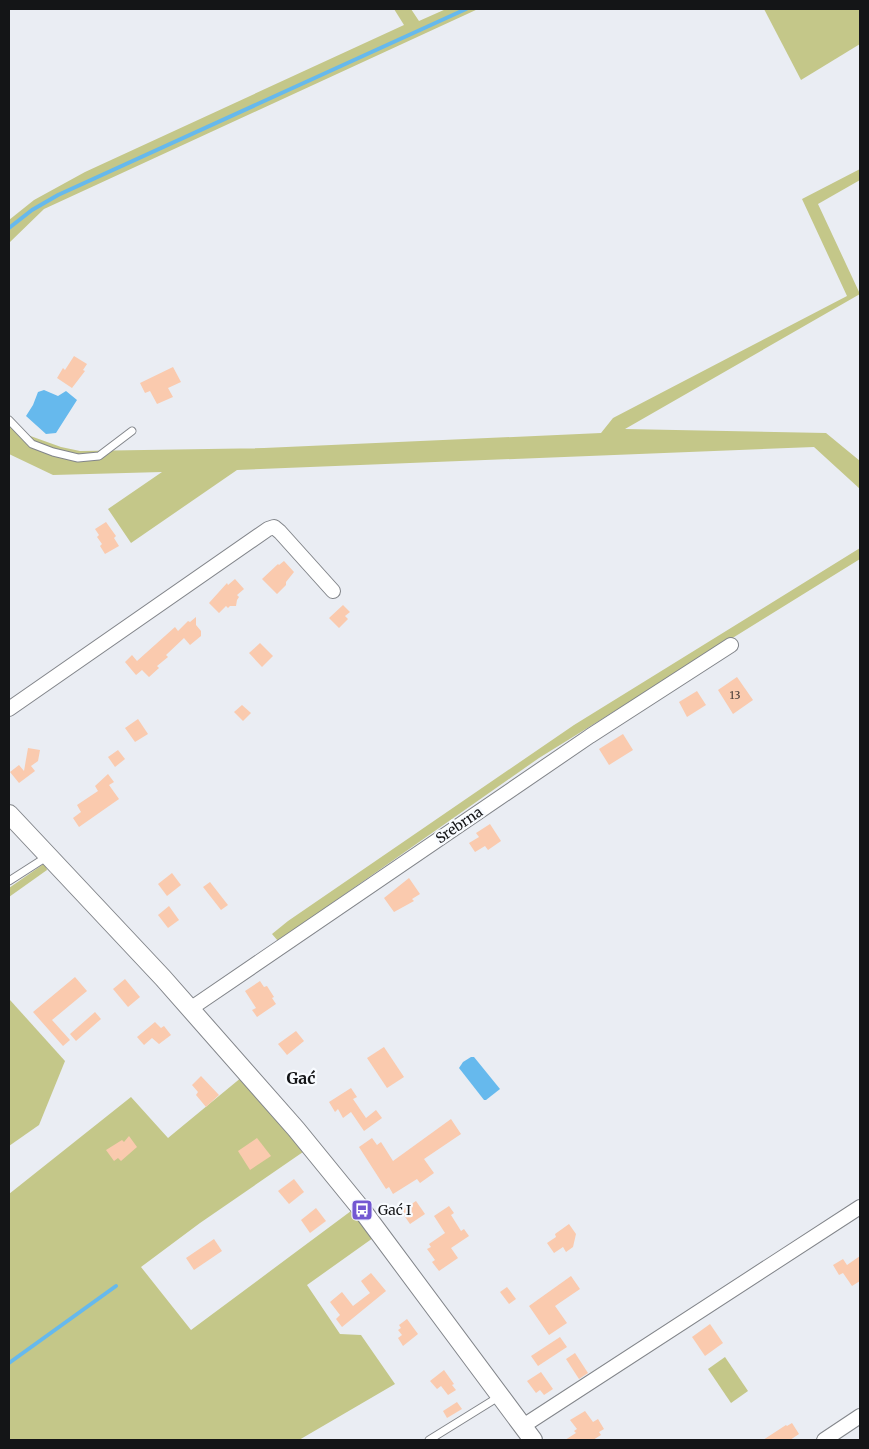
<svg xmlns="http://www.w3.org/2000/svg" width="869" height="1449" viewBox="0 0 869 1449" font-family="Merriweather,serif">
<rect width="100%" height="100%" fill="#eaedf3"/>
<g fill="#c4c789">
<polygon points="394,9 411,9 419,21 446,9 478,9 44,209 9,243 9,220 34,200 85,172 404,25"/>
<polygon points="764,9 860,9 860,44 801,80"/>
<polygon points="860,169 860,180 818,204 860,294 625,429 826,433 860,461 860,489 814,447 237,470 131,543 108,509 162,472 53,475 9,454 9,420 22,433 61,447 80,451 264,448 601,433 613,418 847,296 802,199"/>
<polygon points="860,548 860,559 539,758 278,941 272,934 288,921 574,725"/>
<polygon points="45,863 47,870 9,897 9,888"/>
<polygon points="10,1000 65,1061 39,1125 9,1146"/>
<polygon points="242,1077 303,1152 200,1223 141,1267 191,1330 351,1211 373,1238 307,1285 340,1334 361,1335 395,1384 299,1440 9,1440 9,1194 131,1097 168,1138"/>
<polygon points="725,1357 748,1391 731,1403 708,1369"/>
</g>
<g fill="#66b9ed">
<polygon points="44,390 58,396 66,391 77,400 56,433 46,434 26,416 33,405 38,392"/>
<polygon points="471,1057 474,1057 500,1089 486,1100 484,1100 459,1068 463,1062"/>
</g>
<g fill="none" stroke-linecap="round" stroke-linejoin="round">
<g stroke="#66b9ed" stroke-width="4">
<polyline points="9,228 32,210 58,195 466,9"/>
<polyline points="9,1363 116,1286"/>
</g>
</g>
<g fill="#facaae">
<polygon points="74,356 87,364 83,370 85,371 72,388 57,378 63,368 65,370"/>
<polygon points="173,367 181,382 168,388 173,397 157,404 150,391 145,393 140,383"/>
<polygon points="106,522 116,536 114,538 119,546 105,554 100,546 102,544 97,537 99,535 95,529"/>
<polygon points="284,561 294,572 286,582 286,585 277,594 262,579 278,564 279,565"/>
<polygon points="235,579 244,589 237,595 239,597 237,600 236,606 230,606 228,608 226,606 219,613 209,603 227,583 228,585"/>
<polygon points="343,605 350,612 345,616 348,619 339,628 329,618"/>
<polygon points="196,617 196,625 201,631 201,636 190,645 184,638 166,655 168,657 157,666 159,668 149,677 142,670 136,675 125,662 132,655 137,661 175,627 178,631 188,621 190,622"/>
<polygon points="260,643 273,656 262,667 249,653"/>
<polygon points="737,677 753,700 733,714 718,690"/>
<polygon points="697,691 706,705 687,717 679,702"/>
<polygon points="242,705 251,713 243,721 234,712"/>
<polygon points="138,719 148,734 135,742 125,728"/>
<polygon points="623,734 633,750 609,765 599,749"/>
<polygon points="28,748 40,750 38,761 31,766 35,771 19,783 10,772 19,765 24,771"/>
<polygon points="118,750 125,759 115,767 108,757"/>
<polygon points="108,774 114,782 109,785 119,799 79,827 73,818 81,812 77,805 98,791 95,786"/>
<polygon points="490,824 501,841 488,850 485,846 475,852 469,843 479,837 476,833"/>
<polygon points="172,873 181,885 167,896 158,884"/>
<polygon points="409,878 420,894 412,899 414,901 394,912 384,898"/>
<polygon points="210,882 228,905 221,910 203,887"/>
<polygon points="169,906 179,920 168,928 158,915"/>
<polygon points="75,977 87,991 52,1020 70,1040 63,1046 33,1012"/>
<polygon points="125,979 140,997 128,1007 113,989"/>
<polygon points="260,981 264,987 267,986 274,997 272,998 276,1004 257,1017 252,1010 256,1008 245,991"/>
<polygon points="95,1012 101,1019 76,1041 70,1034"/>
<polygon points="155,1022 161,1028 164,1026 171,1035 159,1044 152,1038 144,1045 137,1037"/>
<polygon points="296,1031 304,1041 287,1055 278,1044"/>
<polygon points="384,1047 404,1077 387,1088 367,1058"/>
<polygon points="201,1076 219,1095 206,1107 196,1095 198,1092 192,1085"/>
<polygon points="351,1088 357,1097 353,1099 366,1118 376,1110 382,1118 364,1131 351,1112 343,1118 338,1109 335,1112 329,1102"/>
<polygon points="451,1119 461,1134 424,1159 434,1173 420,1183 417,1179 393,1194 389,1187 386,1189 359,1147 372,1138 377,1145 381,1142 393,1161"/>
<polygon points="129,1136 137,1147 121,1161 118,1158 114,1161 106,1150 122,1140 124,1142"/>
<polygon points="257,1138 271,1156 250,1170 238,1151"/>
<polygon points="294,1179 304,1192 289,1204 278,1191"/>
<polygon points="416,1201 425,1214 410,1224 401,1211"/>
<polygon points="449,1206 454,1213 451,1215 461,1231 464,1229 469,1236 451,1248 458,1258 439,1271 432,1262 435,1260 427,1249 431,1247 429,1244 445,1233 434,1216"/>
<polygon points="316,1208 326,1221 310,1233 301,1220"/>
<polygon points="569,1224 576,1234 573,1247 566,1252 563,1247 554,1253 547,1243 556,1237 555,1234"/>
<polygon points="214,1239 222,1251 194,1270 186,1258"/>
<polygon points="860,1256 860,1281 852,1286 843,1273 839,1275 833,1265 843,1259 847,1265"/>
<polygon points="371,1273 386,1291 342,1327 336,1319 340,1315 330,1302 342,1292 353,1306 370,1293 361,1281"/>
<polygon points="571,1276 580,1289 555,1306 567,1323 549,1335 529,1306"/>
<polygon points="507,1287 516,1299 509,1304 500,1292"/>
<polygon points="407,1319 418,1334 403,1346 398,1338 402,1335 398,1330 401,1328 399,1325"/>
<polygon points="710,1324 723,1343 705,1356 692,1337"/>
<polygon points="560,1337 567,1347 538,1366 531,1356"/>
<polygon points="575,1353 588,1373 579,1379 566,1359"/>
<polygon points="444,1370 454,1384 452,1385 456,1390 448,1395 441,1386 437,1389 430,1381"/>
<polygon points="541,1372 553,1389 544,1395 540,1390 536,1393 527,1381"/>
<polygon points="457,1402 462,1409 447,1418 443,1411"/>
<polygon points="585,1411 593,1422 598,1419 604,1429 599,1432 601,1435 593,1440 565,1440 576,1433 574,1431 577,1429 570,1420"/>
<polygon points="792,1423 799,1434 790,1440 763,1440 786,1425 787,1426"/>
</g>
<g fill="none" stroke-linecap="round" stroke-linejoin="round">
<g stroke="#82858a" stroke-width="9">
<g id="service">
<polyline points="9,420 32,444 53,452 78,458 99,456 132,431"/>
<polyline points="9,881 48,856"/>
<polyline points="429,1440 500,1396"/>
</g>
</g>
<g stroke="#82858a" stroke-width="16">
<g id="minor">
<polyline points="9,709 268,529 274,527 280,532 333,591"/>
<polyline points="190,1009 590,736 731,645"/>
<polyline points="523,1426 860,1207"/>
<polyline points="824,1440 860,1416"/>
</g>
</g>
<g stroke="#82858a" stroke-width="20">
<polyline id="tertiary" points="9,814 163,978 296,1129 362,1210 533,1440"/>
</g>
<use href="#service" stroke="#fff" stroke-width="7"/>
<use href="#minor" stroke="#fff" stroke-width="14"/>
<use href="#tertiary" stroke="#fff" stroke-width="18"/>
</g>
<defs>
<g id="bus-square" transform="scale(1.125)"><rect x="-9" y="-9" width="18" height="18" rx="4" fill="#7358d2" stroke="#f8fbff"/><path d="M-5-6H5V4H4V6H2V4H-2V6H-4V4H-5ZM-3.5-4V0h7V-4ZM-3.5 1.2v1.5H-2V1.2ZM2 1.2v1.5H3.5V1.2Z" fill="#fff"/></g>
</defs>
<g fill-rule="evenodd">
<use href="#bus-square" x="362" y="1210"/>
</g>
<g text-anchor="middle" stroke-width="4.5" stroke-linejoin="round" paint-order="stroke">
<g font-size="11" fill="#4e423d">
<text x="735" y="699">13</text>
</g>
<g font-size="14" fill="#141517" stroke="#f8fbff">
<text transform="translate(459 825) rotate(-34)" y="5">Srebrna</text>
</g>
<g font-size="14" fill="#141517" stroke="#f8fbff" text-anchor="start">
<text x="378" y="1215">Gać I</text>
</g>
<g font-size="16" font-weight="bold" fill="#141517" stroke="#f8fbff">
<text x="301" y="1084">Gać</text>
</g>
</g>
<rect width="869" height="1449" fill="none" stroke="#141517" stroke-width="20"/>
</svg>
